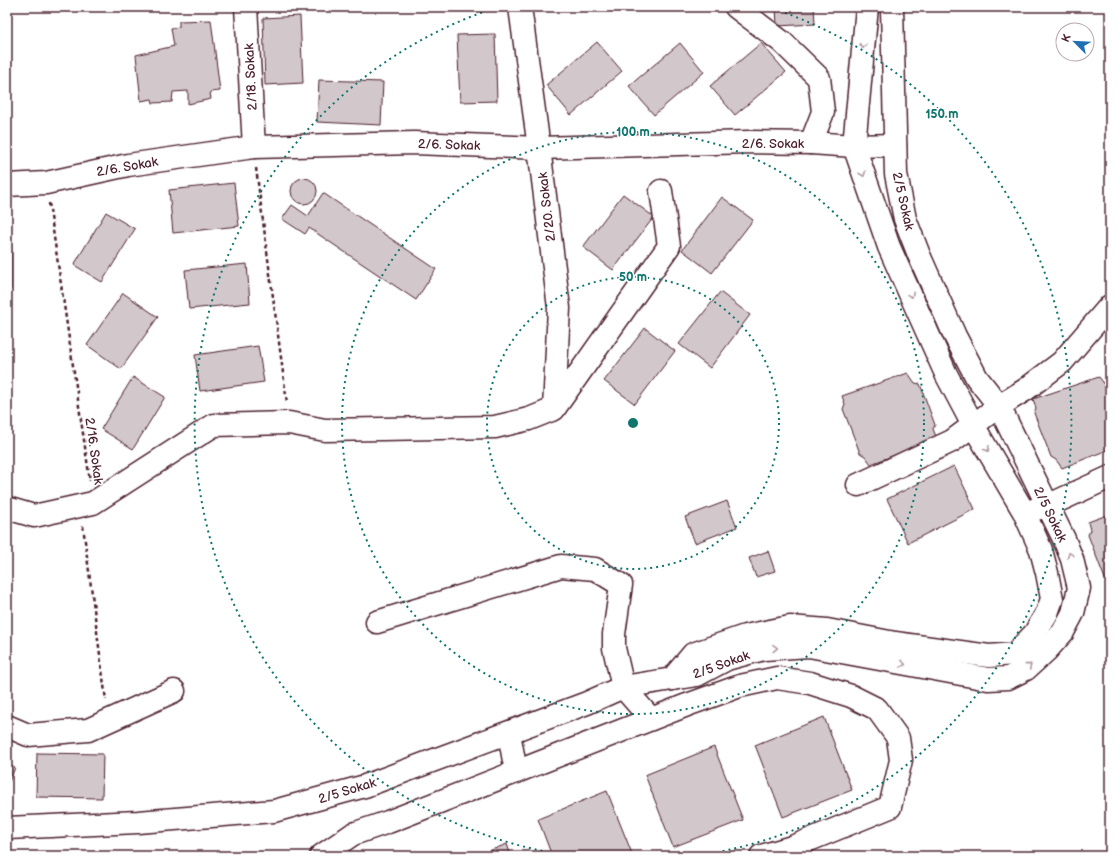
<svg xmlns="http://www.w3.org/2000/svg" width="1117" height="863" viewBox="0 0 1117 863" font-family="'Balsamiq Sans',sans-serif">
<rect width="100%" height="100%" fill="#fff"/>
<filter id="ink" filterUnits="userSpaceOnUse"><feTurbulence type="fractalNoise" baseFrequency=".025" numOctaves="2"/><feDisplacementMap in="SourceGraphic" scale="8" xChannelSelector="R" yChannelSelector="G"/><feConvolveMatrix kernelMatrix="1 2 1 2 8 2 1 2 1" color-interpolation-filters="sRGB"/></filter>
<g filter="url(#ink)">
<g fill="#d2c7cb" stroke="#4a1f2b">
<polygon points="776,7 814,7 815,24 777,26"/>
<polygon points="300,16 303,83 265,85 263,18"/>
<polygon points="211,20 220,91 210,92 211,99 188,104 188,91 173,92 172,102 153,103 152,99 141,101 136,55 174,46 171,28 179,27 179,21"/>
<polygon points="495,34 497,101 460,102 457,35"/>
<polygon points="597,42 622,71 571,115 546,85"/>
<polygon points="680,43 704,72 654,115 629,86"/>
<polygon points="761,43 786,72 735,115 710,86"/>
<polygon points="319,80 383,82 381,125 317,122"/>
<circle cx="304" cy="191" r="13"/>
<polygon points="234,183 239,226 173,233 169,190"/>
<polygon points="323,193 436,269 416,300 309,228 305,234 282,219 292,205 308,216"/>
<polygon points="623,194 654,217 613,270 583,247"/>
<polygon points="722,197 753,220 712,273 682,250"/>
<polygon points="106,212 135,229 102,282 74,265"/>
<rect x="7" y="245" width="4" height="44"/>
<polygon points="247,264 250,303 189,309 185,270"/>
<polygon points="720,292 750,315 710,368 679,344"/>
<polygon points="123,293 158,317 121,369 87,345"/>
<polygon points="645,328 675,351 635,404 604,381"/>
<polygon points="258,346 264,382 200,391 195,355"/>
<polygon points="908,373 915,383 920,384 935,425 933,429 937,439 871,464 865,456 860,453 843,409 845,404 842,396"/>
<polygon points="133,377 165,397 133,449 101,429"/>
<polygon points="1099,377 1106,386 1110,388 1110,449 1062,468 1056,460 1051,457 1034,413 1036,408 1033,399"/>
<polygon points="954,466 975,509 908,543 887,499"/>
<polygon points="727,501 737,527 695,543 685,517"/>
<polygon points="1110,514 1110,582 1105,579 1088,535 1090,530 1088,522"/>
<polygon points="768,551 775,571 756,577 749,558"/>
<polygon points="824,717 852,790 783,817 755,745"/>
<polygon points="714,747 743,820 673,847 645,775"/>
<polygon points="37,753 103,754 102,798 36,797"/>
<polygon points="7,764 15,768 7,786"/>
<polygon points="607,791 633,856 552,856 538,819"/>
<polygon points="507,844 511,856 476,856"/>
</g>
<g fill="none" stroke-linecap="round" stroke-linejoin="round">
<g stroke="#4a1f2b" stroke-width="25">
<g id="minor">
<polyline points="246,7 254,147"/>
<polyline points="520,7 539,148 559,308 554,409"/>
<polyline points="736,7 782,42 819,78 823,112 811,143"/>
<polyline points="7,185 46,183 128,165 254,147 414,143 539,148 749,142 811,143 854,146 895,145"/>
<polyline points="858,485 952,441 999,406 1025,390 1062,362 1110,306"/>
<polyline points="7,508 34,516 93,503 214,425 289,423 325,430 495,427 529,419 554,409 669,246 661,191"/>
<polyline points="1033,510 1047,506 1110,477"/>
<polyline points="377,622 561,566 595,569 621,585 614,634 614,648 623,687 651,719"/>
<polyline points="672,679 693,654 745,636 790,627 827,630 895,643 989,656 1015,654 1035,633 1047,613 1052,599 1047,573 1041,550 1024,512 973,425 946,374 889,247 854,146 867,7"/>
<polyline points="7,726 28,735 88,730 174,691"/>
<polyline points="509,733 516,772"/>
<polyline points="7,828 138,822 274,811 365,786 587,703 623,687 697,675 727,659 764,649 809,646 988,679 1008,678 1026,669 1047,650 1063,632 1073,613 1079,588 1072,559 1064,539 999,406 977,378 955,336 919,255 905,219 896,174 892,7"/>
<polyline points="321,856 353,834 388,822 687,705 740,686 777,678 810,683 851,696 877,709 898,738 901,760 890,807 792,847 761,856"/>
</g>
</g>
<g stroke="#4a1f2b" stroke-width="2.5" stroke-dasharray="4 3" stroke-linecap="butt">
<polyline points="256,168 287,403"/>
<polyline points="49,203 90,481"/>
<polyline points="83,526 106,700"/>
</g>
<use href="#minor" stroke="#fff" stroke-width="22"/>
</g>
<defs><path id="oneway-chevron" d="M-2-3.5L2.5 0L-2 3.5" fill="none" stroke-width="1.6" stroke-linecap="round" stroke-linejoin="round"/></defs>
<g stroke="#ae9aa0">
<use href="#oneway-chevron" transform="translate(863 46) rotate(95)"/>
<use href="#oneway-chevron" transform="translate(863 174) rotate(71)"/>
<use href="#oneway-chevron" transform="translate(911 295) rotate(66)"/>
<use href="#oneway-chevron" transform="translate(987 449) rotate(59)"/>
<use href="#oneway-chevron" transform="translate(1070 555) rotate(-111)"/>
<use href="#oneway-chevron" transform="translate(775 648) rotate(-3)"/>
<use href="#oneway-chevron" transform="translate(903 664) rotate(10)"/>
<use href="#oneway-chevron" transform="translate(1029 666) rotate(-40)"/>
</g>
</g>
<g fill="none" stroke="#0f766e" stroke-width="2" stroke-dasharray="2 4">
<circle cx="633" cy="423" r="146"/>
<circle cx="633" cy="423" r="291"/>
<path d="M572 856A437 437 0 0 1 498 7M768 7A437 437 0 0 1 694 856"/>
</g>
<g text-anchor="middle" stroke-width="3" stroke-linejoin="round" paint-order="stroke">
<g font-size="13" fill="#4a1f2b" stroke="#fff">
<text transform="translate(250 77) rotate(-93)" y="5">2/18. Sokak</text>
<text x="773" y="148">2/6. Sokak</text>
<text transform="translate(449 144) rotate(2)" y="5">2/6. Sokak</text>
<text transform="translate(127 166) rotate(-10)" y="5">2/6. Sokak</text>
<text transform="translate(904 201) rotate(77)" y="5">2/5 Sokak</text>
<text transform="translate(546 207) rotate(-97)" y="5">2/20. Sokak</text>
<text transform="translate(95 451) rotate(82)" y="5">2/16. Sokak</text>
<text transform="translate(1051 514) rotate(64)" y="5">2/5 Sokak</text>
<text transform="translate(721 664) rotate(-20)" y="5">2/5 Sokak</text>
<text transform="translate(347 790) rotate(-17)" y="5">2/5 Sokak</text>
</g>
</g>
<circle cx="633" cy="423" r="6" fill="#0f766e" stroke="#fff" stroke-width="2"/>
<g font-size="12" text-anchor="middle" font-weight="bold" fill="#0f766e" stroke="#fff" stroke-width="3" stroke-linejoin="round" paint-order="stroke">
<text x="942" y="118">150 m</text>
<text x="633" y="136">100 m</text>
<text x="633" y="281">50 m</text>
</g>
<rect width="1117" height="863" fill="none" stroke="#fff" stroke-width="24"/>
<rect x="12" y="12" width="1093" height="839" fill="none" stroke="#4a1f2b" stroke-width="1.5" filter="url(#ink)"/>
<g transform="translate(1075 42) rotate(294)"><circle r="19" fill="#ffffff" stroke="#b7a5aa"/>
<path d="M0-3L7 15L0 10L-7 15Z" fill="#1f6fb2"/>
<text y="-6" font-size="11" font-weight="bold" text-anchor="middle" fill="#4a1f2b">K</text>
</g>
</svg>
